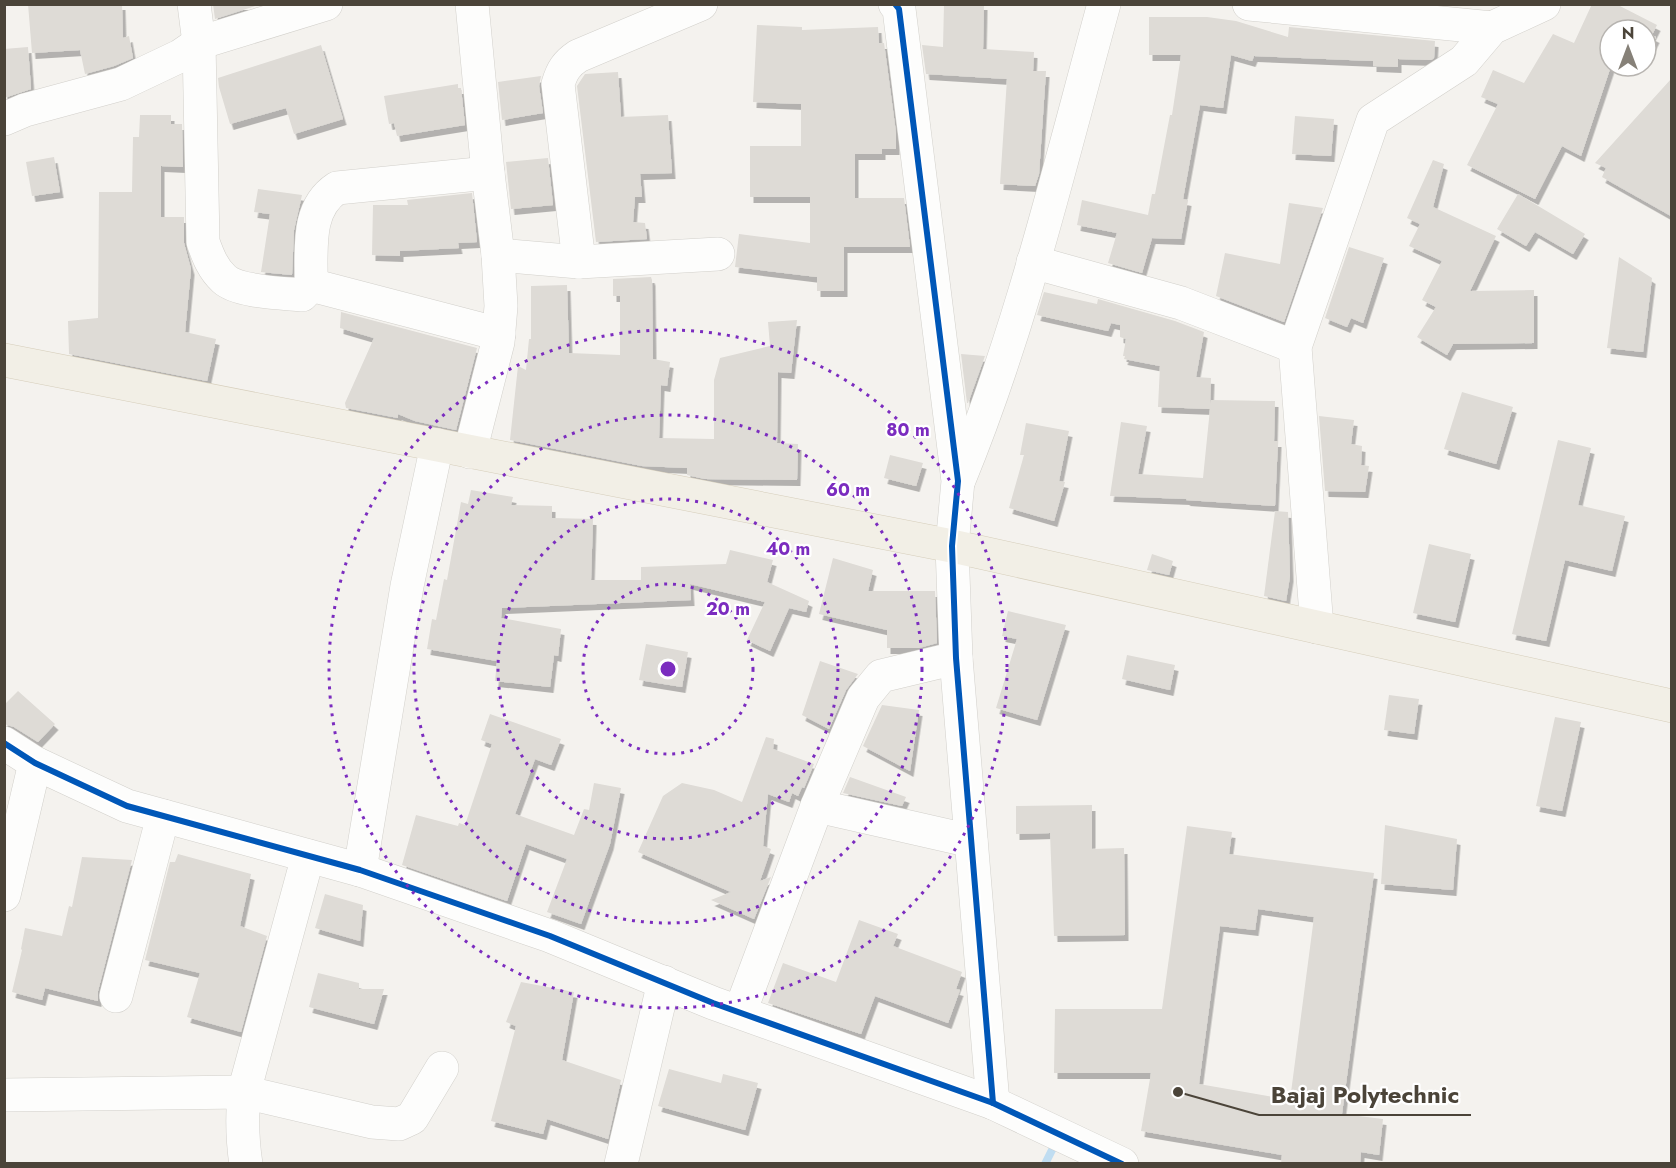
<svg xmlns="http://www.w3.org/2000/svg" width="1676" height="1168" viewBox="0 0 1676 1168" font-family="Jost,sans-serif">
<defs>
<filter id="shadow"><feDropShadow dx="3.5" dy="6" stdDeviation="0" flood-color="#0004"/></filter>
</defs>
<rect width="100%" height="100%" fill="#f4f2ee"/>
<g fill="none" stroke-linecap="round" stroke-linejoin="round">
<polyline stroke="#c0ddf1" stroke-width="8" points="1045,1164 1057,1140"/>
</g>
<g fill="#dedbd6" fill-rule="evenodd" filter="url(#shadow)">
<polygon points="28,4 122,4 123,38 129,36 133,58 114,66 85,74 80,50 32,53"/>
<polygon points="213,4 261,4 215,19"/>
<polygon points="944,4 984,4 983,49 1034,52 1033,71 1046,71 1039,174 1035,186 1000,184 1007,79 926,74 922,45 943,47"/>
<polygon points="1592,4 1616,4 1657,25 1652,35 1656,37 1646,58 1646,30 1610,30 1611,66 1581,156 1562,146 1535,199 1467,165 1498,104 1481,97 1493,70 1524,83 1553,34 1574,43"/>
<polygon points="1149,17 1207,17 1236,21 1288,37 1289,27 1435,41 1434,58 1431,60 1398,59 1398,67 1373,66 1373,61 1254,56 1252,61 1231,55 1223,108 1200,105 1183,199 1188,200 1181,239 1152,238 1142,273 1108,263 1117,233 1077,225 1082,200 1148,215 1152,194 1155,194 1170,115 1172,115 1181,55 1149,55"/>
<polygon points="757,25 802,27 802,30 878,27 879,43 884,43 896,133 896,149 882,149 882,154 855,154 855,198 904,198 910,247 844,247 844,291 817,291 817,277 735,267 739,234 810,243 810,197 750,197 750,146 801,146 801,104 753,102"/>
<polygon points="321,45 343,119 294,134 286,108 230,124 219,87 218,78"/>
<polygon points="28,47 31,89 4,98 4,49"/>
<polygon points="618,72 621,117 668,115 672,173 640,174 642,197 635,197 633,222 645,223 647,239 596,242 577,86 585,74"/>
<polygon points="541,76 539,86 543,113 502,120 498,82"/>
<polygon points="1671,79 1671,216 1602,177 1606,168 1595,163"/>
<polygon points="458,84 458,88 461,88 465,125 397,136 394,123 389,124 384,96"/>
<polygon points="140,115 171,115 171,124 182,124 183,167 161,166 161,217 184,217 184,243 191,269 185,332 216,339 207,381 69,354 68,321 98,318 99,192 132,192 133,137 139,137"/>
<polygon points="1295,116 1334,119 1331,156 1292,154"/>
<polygon points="54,157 60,192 32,196 26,162"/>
<polygon points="548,158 553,205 511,209 506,162"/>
<polygon points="1433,160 1444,164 1433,207 1496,236 1470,291 1534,290 1534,343 1453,344 1447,355 1417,337 1436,307 1422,300 1442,261 1409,246 1420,224 1407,218"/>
<polygon points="258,189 302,195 294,230 292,275 261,272 270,214 254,212"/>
<polygon points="472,193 477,242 458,243 459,248 400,251 400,256 372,255 373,205 408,205 407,200"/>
<polygon points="1518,194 1585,234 1573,254 1535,232 1526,246 1497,229"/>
<polygon points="1289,203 1323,208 1284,322 1216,296 1225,253 1280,264"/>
<polygon points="1349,247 1384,258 1363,323 1351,318 1347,327 1325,318"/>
<polygon points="1619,257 1652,278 1643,352 1607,348"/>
<polygon points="651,277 652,280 653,359 670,362 667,386 661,385 659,438 714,439 714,380 720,358 770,346 768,322 797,320 791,373 778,372 777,443 798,444 797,480 705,479 687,475 687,468 642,466 510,440 518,366 526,370 529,339 531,339 531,286 567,285 569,353 620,355 620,296 613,296 613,279"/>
<polygon points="1044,292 1097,304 1098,299 1175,321 1204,332 1196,377 1211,378 1210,404 1211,400 1275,401 1274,441 1278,441 1275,506 1186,500 1187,499 1110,496 1121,422 1147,426 1138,474 1203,478 1210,409 1158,407 1160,366 1124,359 1125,356 1123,356 1126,339 1120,337 1120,325 1111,323 1108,331 1037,315"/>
<polygon points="341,312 477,348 456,430 415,421 398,414 398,418 346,408 345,403 374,338 340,328"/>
<polygon points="961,354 985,356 968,403 967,403"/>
<polygon points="1462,392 1513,407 1496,464 1444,449"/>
<polygon points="1319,416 1354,420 1351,444 1362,446 1361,465 1369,466 1365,492 1325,491"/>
<polygon points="1026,423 1069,431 1059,481 1065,482 1054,521 1009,508 1024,455 1020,455"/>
<polygon points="1558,440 1591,448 1578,505 1625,516 1612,571 1565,560 1546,641 1512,634"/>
<polygon points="890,455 923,463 916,486 884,478"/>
<polygon points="471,490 513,497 511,505 552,506 552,518 593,519 591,580 641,580 641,567 726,564 730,550 773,560 767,582 809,601 806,612 789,608 770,651 747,640 765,602 690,584 691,600 502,608 501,618 561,629 558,656 554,655 550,687 495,681 497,661 427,649 432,619 436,620 444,579 447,580 461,502 468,504"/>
<polygon points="1275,511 1288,512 1290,576 1286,601 1264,596"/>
<polygon points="1429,544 1471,554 1455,622 1413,613"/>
<polygon points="1152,554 1173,561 1169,575 1147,570"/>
<polygon points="833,558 873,570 868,591 935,591 937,643 919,648 887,648 887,630 819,614"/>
<polygon points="1008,611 1066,625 1037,720 996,708 1017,639 1002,636"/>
<polygon points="646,644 688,652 682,687 639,680"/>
<polygon points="1127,655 1175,665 1170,690 1122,679"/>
<polygon points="820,661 858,674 846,690 829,729 802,715"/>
<polygon points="18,691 55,724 38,742 14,727 4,724 4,705"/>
<polygon points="1389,695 1419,699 1414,734 1384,730"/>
<polygon points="882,705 919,710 910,771 863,746"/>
<polygon points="490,714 561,739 551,765 535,759 515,814 574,835 584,809 589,810 594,783 621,788 610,844 581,924 547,912 567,859 526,844 507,901 402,865 416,815 458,826 459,823 465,825 492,744 481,740"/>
<polygon points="1555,717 1581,722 1562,811 1536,806"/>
<polygon points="766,737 774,739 773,749 814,764 804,788 802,787 798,796 792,793 789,802 768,794 763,846 771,849 760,881 771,877 754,919 711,900 731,892 638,852 663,796 682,783 714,790 742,802"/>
<polygon points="850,777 906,797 902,806 843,793"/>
<polygon points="1092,805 1092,849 1124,848 1125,935 1054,936 1050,833 1016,834 1016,806"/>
<polygon points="1385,825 1457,839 1453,890 1381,884"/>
<path d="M1187,826L1232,832L1229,854L1374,873L1342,1114L1383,1119L1379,1155L1361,1152L1360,1164H1281L1282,1155L1141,1131L1151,1073H1054L1055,1009H1162ZM1258,909L1314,917L1290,1100L1199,1084L1220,926L1255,930Z"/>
<polygon points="178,854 251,874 240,926 267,936 241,1032 187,1017 200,973 145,960 170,862 175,862"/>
<polygon points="82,857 132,860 98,991 98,1001 45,988 42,1000 12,992 22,950 21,949 25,928 62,936 69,906 72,907"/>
<polygon points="325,894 363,905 360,941 315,928"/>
<polygon points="859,920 898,934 893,946 962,972 956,989 960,990 948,1023 875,996 861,1034 768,1003 783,963 836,982"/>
<polygon points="318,973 359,983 359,989 384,989 374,1024 309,1007"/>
<polygon points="521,982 574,992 562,1060 621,1080 608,1139 547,1119 543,1134 491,1121 516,1026 506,1022"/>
<polygon points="669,1069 721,1083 723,1074 758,1083 745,1130 658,1106"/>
</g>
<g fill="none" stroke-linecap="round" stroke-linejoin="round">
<g stroke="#d2d0cb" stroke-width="34">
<g id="minor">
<path d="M194,4L199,43L203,242C208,256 213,269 224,279C238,292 282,293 302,295L311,285L499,334"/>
<polyline points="895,4 899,9 958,481 952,546 956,658 993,1103"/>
<polyline points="1249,4 1492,28"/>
<polyline points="4,119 25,110 121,84 180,56 199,43 326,4"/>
<polyline points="498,255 579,262 718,254"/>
<path d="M579,262L558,84C562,71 566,64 578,56L701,4"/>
<polyline points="1033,262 1181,303 1295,347"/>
<path d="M311,285C312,251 305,209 337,188L488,173"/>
<polyline points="470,452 498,342 501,306 498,255 488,173 472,4"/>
<path d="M959,480C1022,327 1060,164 1104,4"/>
<polyline points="1317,627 1295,347 1373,120 1464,61 1492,28 1544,4"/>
<polyline points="4,743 35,763 127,806 360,870 550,936 713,1003 993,1103 1122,1164"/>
<polyline points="817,806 971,841"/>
<polyline points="360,870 407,586 437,445"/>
<polyline points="4,895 35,763"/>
<polyline points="116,996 163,816"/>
<polyline points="740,1012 817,806 863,698 881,676 956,658"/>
<polyline points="4,1095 244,1092 372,1122 399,1124 412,1118 442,1068"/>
<path d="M246,1164C242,1139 242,1116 244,1092L308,856"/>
<polyline points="621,1164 664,982"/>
</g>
</g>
<g stroke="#d6cebb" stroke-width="34">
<polyline id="major" points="4,360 952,546 1672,706"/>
</g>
<use href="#minor" stroke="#fdfdfc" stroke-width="33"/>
<use href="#major" stroke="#f2efe6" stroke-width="33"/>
<g stroke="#fff" stroke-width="10">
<g id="cycleway">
<polyline points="895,4 899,9 958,481 952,546 956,658 993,1103"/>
<polyline points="4,743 35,763 127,806 360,870 550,936 713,1003 993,1103 1122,1164"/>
</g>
</g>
<use href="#cycleway" stroke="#0057b8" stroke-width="6"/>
</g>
<g fill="none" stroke="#7b2cbf" stroke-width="3" stroke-dasharray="3 6">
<circle cx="668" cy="669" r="85"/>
<circle cx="668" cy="669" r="170"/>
<circle cx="668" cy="669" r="254"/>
<circle cx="668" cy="669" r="339"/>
</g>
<circle cx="668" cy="669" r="9" fill="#7b2cbf" stroke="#fff" stroke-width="3"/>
<g font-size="18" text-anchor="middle" font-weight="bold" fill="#7b2cbf" stroke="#fff" stroke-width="4.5" stroke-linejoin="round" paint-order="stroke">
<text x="908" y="436">80 m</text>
<text x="848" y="496">60 m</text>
<text x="788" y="555">40 m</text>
<text x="728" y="615">20 m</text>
</g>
<path fill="none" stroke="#4b4439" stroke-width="2" d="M1178 1092L1259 1115H1471"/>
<circle fill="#4b4439" stroke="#fff" stroke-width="2" cx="1178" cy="1092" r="6"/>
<g font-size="24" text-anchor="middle" font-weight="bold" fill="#4b4439" stroke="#fff" stroke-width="4.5" stroke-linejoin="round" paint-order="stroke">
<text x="1365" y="1103">Bajaj Polytechnic</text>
</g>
<rect width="1676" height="1168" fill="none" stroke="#4b4439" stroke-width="12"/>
<g transform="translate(1628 48)"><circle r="28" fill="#ffffff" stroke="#b7b4b0" stroke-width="1.5"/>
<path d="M0-4.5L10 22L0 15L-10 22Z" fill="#868178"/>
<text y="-9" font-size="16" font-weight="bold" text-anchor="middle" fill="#4b4439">N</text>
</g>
</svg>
